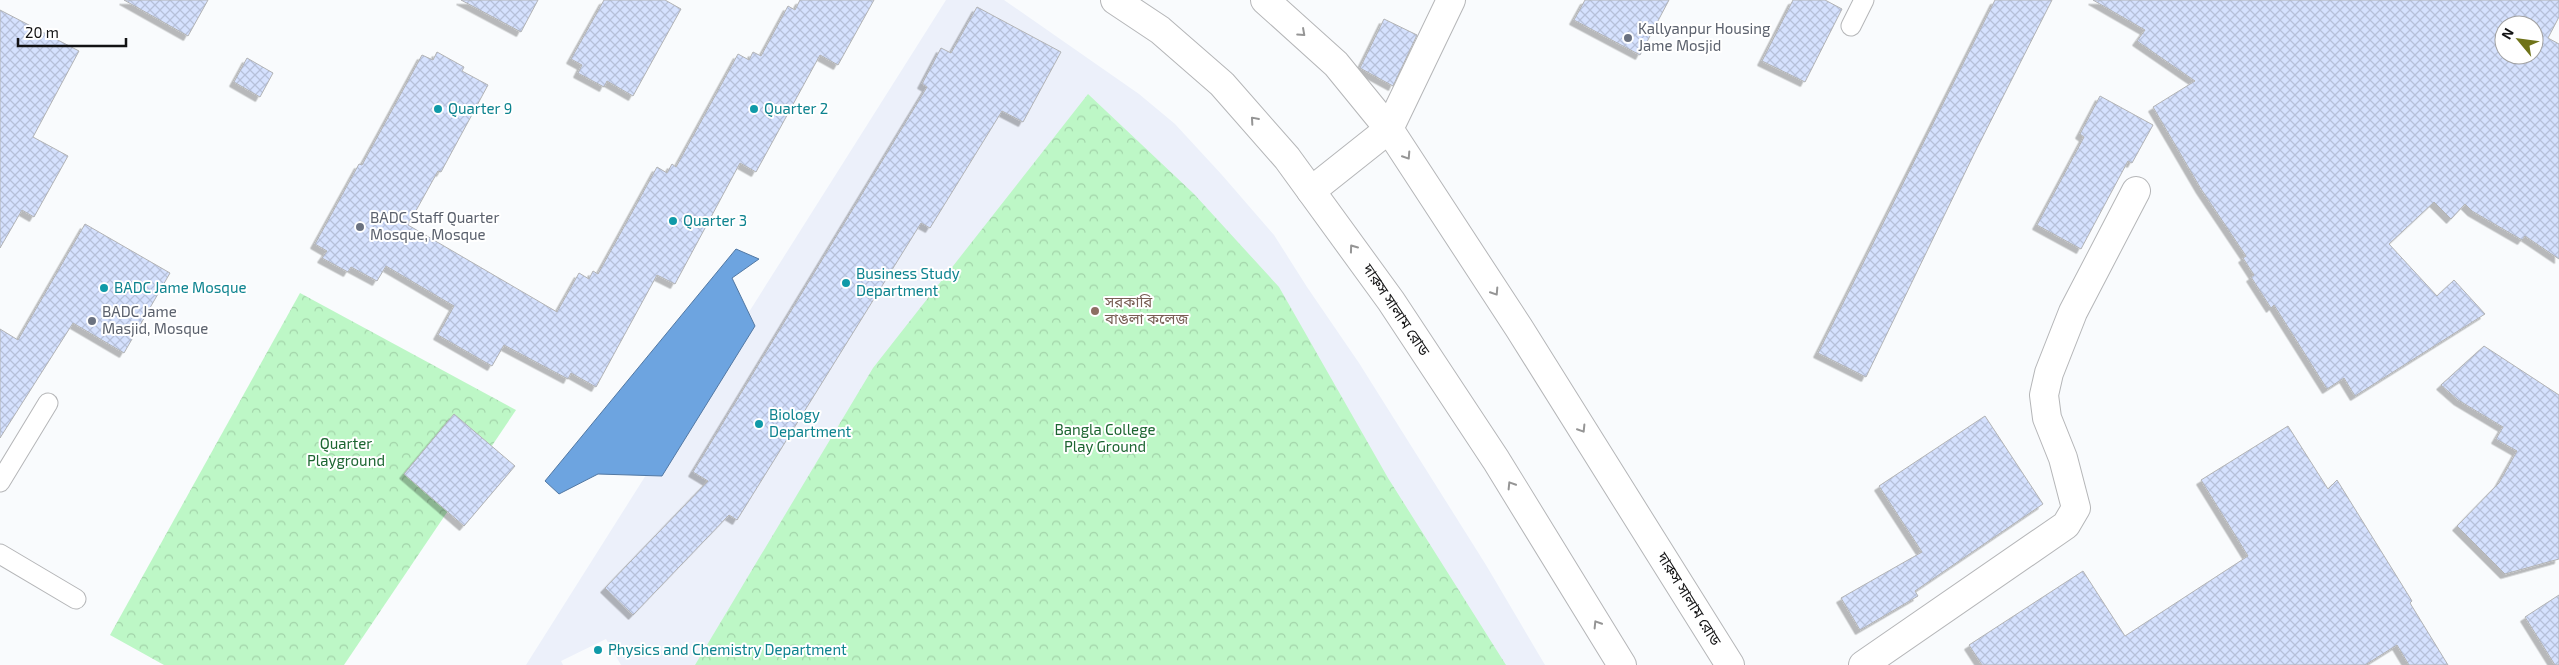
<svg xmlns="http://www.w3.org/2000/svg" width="2559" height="665" viewBox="0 0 2559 665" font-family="'Exo 2','Noto Sans Bengali',sans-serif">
<defs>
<pattern id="park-crowns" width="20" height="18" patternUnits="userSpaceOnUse" patternTransform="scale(1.25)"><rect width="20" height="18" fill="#bdf7c6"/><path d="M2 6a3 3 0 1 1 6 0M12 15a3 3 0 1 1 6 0" fill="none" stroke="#a2d3a9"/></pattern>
<pattern id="building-cross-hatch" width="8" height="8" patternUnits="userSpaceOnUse" patternTransform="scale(1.25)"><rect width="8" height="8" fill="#d5e1fe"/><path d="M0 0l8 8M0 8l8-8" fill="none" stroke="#b6c0d9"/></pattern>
<filter id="shadow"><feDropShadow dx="-4.5" dy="4.5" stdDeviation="0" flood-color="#0004"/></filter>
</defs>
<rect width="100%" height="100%" fill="#f9fbfd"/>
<path fill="#ecf0fa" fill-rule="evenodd" d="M946,0H1004L1139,94L1175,124L1222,175L1274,235L1307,287L1359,363L1486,565L1545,665H621L606,639L561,661L563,665H526ZM764,356L737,520L697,496L706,480L693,472Z"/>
<g fill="url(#park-crowns)">
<polygon points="1088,94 1194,194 1279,287 1388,478 1506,665 695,665 873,368"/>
<polygon points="300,293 516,410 344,665 164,665 110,635"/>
</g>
<polygon fill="#6da4e0" stroke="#5278a3" points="736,249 759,259 732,278 755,326 662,476 598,474 559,494 545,481"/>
<g fill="url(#building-cross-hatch)" stroke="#b2b3b5" fill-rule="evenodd" filter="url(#shadow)">
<polygon points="124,0 208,0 188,36"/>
<polygon points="461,0 538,0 521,32"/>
<polygon points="604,0 665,0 681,9 633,96 607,81 604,87 578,73 582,65 571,59"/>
<polygon points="800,0 874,0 838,65 820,55 756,172 740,163 675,284 657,275 596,387 571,373 568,379 504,345 492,366 438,335 454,306 386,266 377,281 351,267 348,272 322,258 327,251 315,244 359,164 362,165 422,55 433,60 437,52 464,67 462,71 488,85 441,172 438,171 408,225 557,312 579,273 589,279 593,271 598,274 657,167 667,173 672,164 676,167 738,54 749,60 753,52 761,56 788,6 795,10"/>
<polygon points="1585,0 1669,0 1640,55 1574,20"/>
<polygon points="1793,0 1825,0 1842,9 1805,82 1762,61"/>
<polygon points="1995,0 2052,0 1975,152 1866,377 1818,353"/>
<path d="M2093,0H2559V17L2548,38L2559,44V259L2525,236L2522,240L2472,211L2465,204L2451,219L2434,202L2389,244L2437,296L2454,280L2485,314L2355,396L2344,378L2327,389L2274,305L2271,308L2251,277L2254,275L2243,258L2246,256L2201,189L2153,107L2195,81L2137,41L2145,30ZM2504,25H2534V55H2504Z"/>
<polygon points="977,7 1061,52 1023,122 1002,111 930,228 921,223 737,520 729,515 633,615 605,588 708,481 693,472 927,87 922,84 941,48 951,53"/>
<polygon points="0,10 79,51 33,137 68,156 34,217 22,210 0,248"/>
<polygon points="1384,19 1417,35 1393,86 1360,68"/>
<polygon points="247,58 273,73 260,97 234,82"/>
<polygon points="2100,96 2153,125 2132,163 2128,161 2081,249 2037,225 2084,137 2080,134"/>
<polygon points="85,224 170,273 124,353 73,323 0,438 0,329 18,340"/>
<polygon points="2484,346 2559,395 2559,559 2505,574 2457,526 2499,483 2517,451 2496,439 2503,427 2458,400 2441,385"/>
<polygon points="454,414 515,466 464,526 404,474"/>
<polygon points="1985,416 2043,504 1915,591 1918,596 1860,630 1841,598 1922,552 1879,486"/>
<polygon points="2288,426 2328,489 2337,480 2412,601 2410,603 2448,665 2409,665 2397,645 2365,665 1982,665 1969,645 2083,571 2125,636 2248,556 2201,480"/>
<polygon points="2559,595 2559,665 2555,665 2525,617"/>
</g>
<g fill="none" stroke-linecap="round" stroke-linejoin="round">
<g stroke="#b5b6b8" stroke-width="21">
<g id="service">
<polyline points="1851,26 1864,0"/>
<polyline points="0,482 48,403"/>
<polyline points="0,554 76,599"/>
</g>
</g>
<g stroke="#b5b6b8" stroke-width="30">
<g id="minor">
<polyline points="1389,129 1451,0"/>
<polyline points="1863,665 2066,525 2076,508 2063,458 2047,418 2044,395 2049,373 2073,312 2136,191"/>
</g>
</g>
<g stroke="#b5b6b8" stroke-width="30">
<g id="primary">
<polyline points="1115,0 1160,30 1222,84 1287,158 1391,301 1496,460 1622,665"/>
<polyline points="1265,0 1336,64 1389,129 1519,328 1730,665"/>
<polyline points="1311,191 1389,129"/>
</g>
</g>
<use href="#service" stroke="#fff" stroke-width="19"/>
<use href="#minor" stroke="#fff" stroke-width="28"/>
<use href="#primary" stroke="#fff" stroke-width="28"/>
</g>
<defs><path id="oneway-chevron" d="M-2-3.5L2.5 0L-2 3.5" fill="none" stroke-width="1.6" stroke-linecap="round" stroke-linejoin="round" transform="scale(1.25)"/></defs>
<g stroke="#959595">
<use href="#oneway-chevron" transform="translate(1302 33) rotate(42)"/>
<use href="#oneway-chevron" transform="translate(1254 120) rotate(-131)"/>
<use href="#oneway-chevron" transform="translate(1407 156) rotate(57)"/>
<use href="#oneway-chevron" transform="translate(1353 248) rotate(-126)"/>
<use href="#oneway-chevron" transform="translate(1495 292) rotate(57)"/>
<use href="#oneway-chevron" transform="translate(1582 429) rotate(58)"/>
<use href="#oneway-chevron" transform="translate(1511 485) rotate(-122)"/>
<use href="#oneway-chevron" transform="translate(1597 624) rotate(-122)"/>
</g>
<g fill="#6b7280" stroke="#fff" stroke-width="2">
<circle cx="1628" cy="38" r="5"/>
<circle cx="360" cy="227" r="5"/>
<circle cx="92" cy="321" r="5"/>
</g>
<g fill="#0f9aa8" stroke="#fff" stroke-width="2">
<circle cx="438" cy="109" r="5"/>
<circle cx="754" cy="109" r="5"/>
<circle cx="673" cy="221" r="5"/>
<circle cx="846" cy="283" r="5"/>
<circle cx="104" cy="288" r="5"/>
<circle cx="759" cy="424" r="5"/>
<circle cx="598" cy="650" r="5"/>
</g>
<circle fill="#8d6e63" stroke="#fff" stroke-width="2" cx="1095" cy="311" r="5"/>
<g text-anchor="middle" stroke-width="4" stroke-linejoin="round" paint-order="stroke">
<g font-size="15" fill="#5b616d" stroke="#fff" text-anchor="start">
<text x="1638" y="34">Kallyanpur Housing<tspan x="1638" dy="17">Jame Mosjid</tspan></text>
<text x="370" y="223">BADC Staff Quarter<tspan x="370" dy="17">Mosque, Mosque</tspan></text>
<text x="102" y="317">BADC Jame<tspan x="102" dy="17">Masjid, Mosque</tspan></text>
</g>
<g font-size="15" fill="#0d838f" stroke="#fff" text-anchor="start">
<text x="448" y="114">Quarter 9</text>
<text x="764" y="114">Quarter 2</text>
<text x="683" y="226">Quarter 3</text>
<text x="856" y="279">Business Study<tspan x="856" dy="17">Department</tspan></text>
<text x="114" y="293">BADC Jame Mosque</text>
<text x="769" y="420">Biology<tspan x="769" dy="17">Department</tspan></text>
<text x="608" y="655">Physics and Chemistry Department</text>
</g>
<g font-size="15" fill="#785e54" stroke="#fff" text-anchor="start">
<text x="1105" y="307">সরকারি<tspan x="1105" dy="17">বাঙলা কলেজ</tspan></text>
</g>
<g font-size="15" fill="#131314" stroke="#fff">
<text transform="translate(1396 310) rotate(56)" y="5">দারুস সালাম রোড</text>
<text transform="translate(1689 599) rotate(58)" y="5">দারুস সালাম রোড</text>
</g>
<g font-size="15" fill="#1c6531" stroke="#fff">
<text x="1105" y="435">Bangla College<tspan x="1105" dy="17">Play Ground</tspan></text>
<text x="346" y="449">Quarter<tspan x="346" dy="17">Playground</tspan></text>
</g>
</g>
<g transform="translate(2519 40) rotate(299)"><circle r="24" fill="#ffffff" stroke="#a1a1a1"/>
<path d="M0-4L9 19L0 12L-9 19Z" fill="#6f7319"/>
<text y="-8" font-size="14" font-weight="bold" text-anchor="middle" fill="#131314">N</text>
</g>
<path d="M18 38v8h108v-8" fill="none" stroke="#131314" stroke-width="2.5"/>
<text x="25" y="38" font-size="15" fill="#131314" stroke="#ffffff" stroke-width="4" paint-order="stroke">20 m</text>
</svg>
